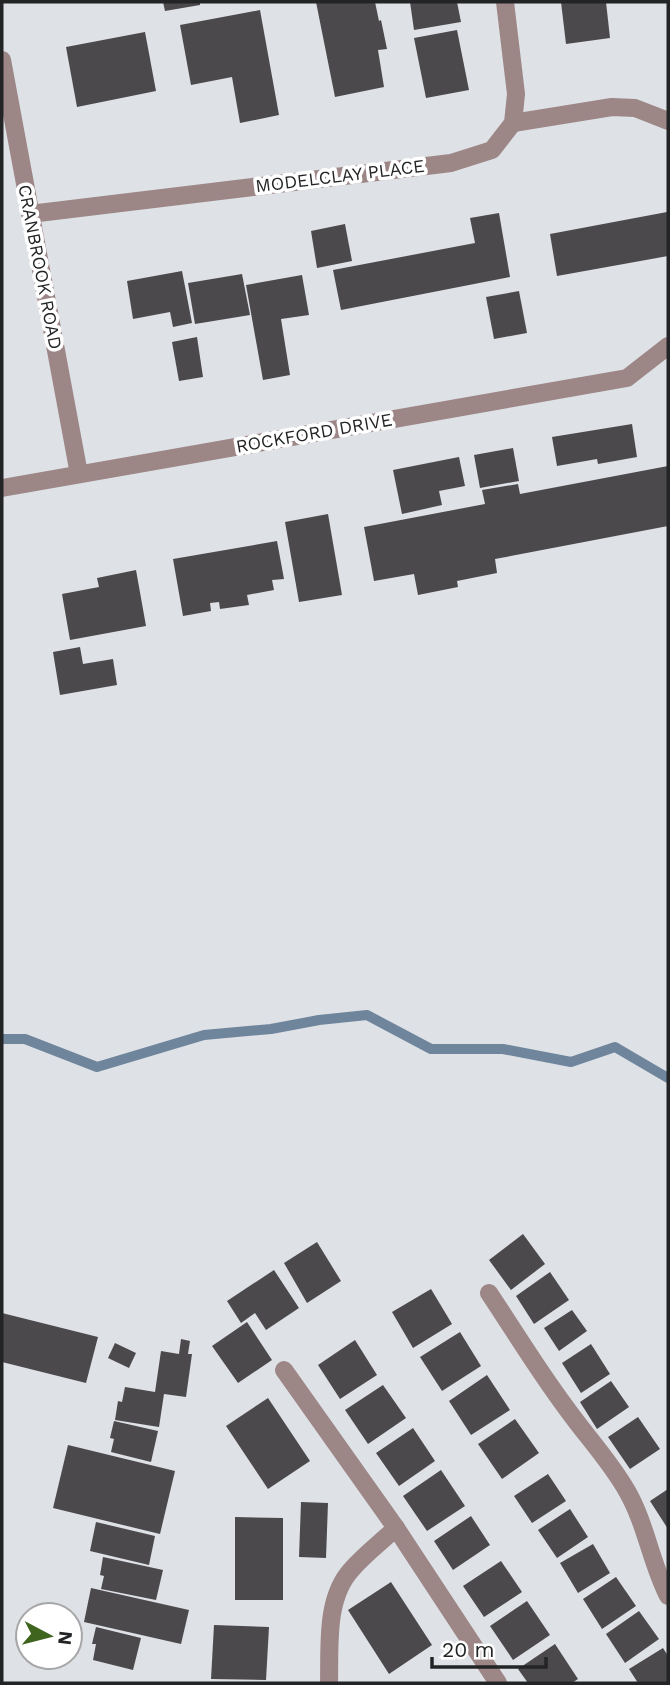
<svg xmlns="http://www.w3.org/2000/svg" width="670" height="1685" viewBox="0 0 670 1685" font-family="'Work Sans',sans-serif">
<rect width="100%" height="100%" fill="#dee1e6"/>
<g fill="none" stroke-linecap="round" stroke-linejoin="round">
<polyline stroke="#6f859c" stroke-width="10" points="2,1039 25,1039 97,1067 204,1035 271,1029 319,1020 367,1015 431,1049 503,1049 571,1062 615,1047 668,1078"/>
</g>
<g fill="#4c494d">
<polygon points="163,2 200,2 200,5 165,11"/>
<polygon points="316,2 375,2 379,21 381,20 387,49 378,50 384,87 335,97"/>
<polygon points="410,2 457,2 461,22 414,30"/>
<polygon points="561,2 606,2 610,38 566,44"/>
<polygon points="260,10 279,115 240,123 232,77 191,85 180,25"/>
<polygon points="457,30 469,90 426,98 414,38"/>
<polygon points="145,32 156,91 77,107 66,47"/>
<polygon points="667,212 668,256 557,276 550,234"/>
<polygon points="499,213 510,277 341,310 333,270 475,243 470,218"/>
<polygon points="345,224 352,261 317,268 311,231"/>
<polygon points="182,271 192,323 173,327 170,312 133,319 127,281"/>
<polygon points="242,274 250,315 195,324 188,283"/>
<polygon points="302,275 309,315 281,319 290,375 263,380 246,285"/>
<polygon points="519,291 527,333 494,339 486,297"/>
<polygon points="197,337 203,377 179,381 172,342"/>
<polygon points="632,424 637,457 598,464 597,459 557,466 552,437"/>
<polygon points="513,448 519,481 480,488 474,455"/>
<polygon points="459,457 465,486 439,491 442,505 402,514 393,470"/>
<polygon points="668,466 668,526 495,559 497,573 457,581 458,587 418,595 414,574 374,581 364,527 485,504 482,490 518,484 520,494"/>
<polygon points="328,514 342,595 299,602 285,522"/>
<polygon points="277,541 284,579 272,580 274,590 247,595 249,605 220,609 219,602 210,603 211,611 183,616 173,559"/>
<polygon points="136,570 146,626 70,640 62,594 99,587 97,578"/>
<polygon points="80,647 83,664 113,659 117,685 60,695 53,652"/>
<polygon points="523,1234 545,1264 511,1290 489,1260"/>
<polygon points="317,1242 341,1281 307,1303 284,1263"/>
<polygon points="274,1270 299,1308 266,1330 255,1313 241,1323 227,1301"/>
<polygon points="550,1272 569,1300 534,1324 516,1296"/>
<polygon points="431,1289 452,1324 413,1348 392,1312"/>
<polygon points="572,1310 587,1331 559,1351 544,1328"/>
<polygon points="2,1313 98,1337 86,1383 2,1362"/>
<polygon points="247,1322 272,1360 238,1383 212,1346"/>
<polygon points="460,1332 481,1366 442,1391 420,1357"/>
<polygon points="181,1339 190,1341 188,1354 192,1354 186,1397 164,1394 159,1427 115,1420 118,1401 122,1402 125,1387 155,1392 161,1351 179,1354"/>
<polygon points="355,1340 377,1375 340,1399 318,1365"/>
<polygon points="115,1343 136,1353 129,1368 108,1358"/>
<polygon points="591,1344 610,1374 581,1393 562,1363"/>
<polygon points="487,1375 510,1410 471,1435 449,1401"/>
<polygon points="611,1381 629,1407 597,1429 580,1402"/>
<polygon points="383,1385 406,1418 368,1444 345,1410"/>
<polygon points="268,1398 310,1461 268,1489 226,1426"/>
<polygon points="638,1417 660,1449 630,1469 608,1437"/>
<polygon points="515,1419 539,1453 502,1479 478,1444"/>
<polygon points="114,1421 158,1431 151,1462 111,1452 114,1439 110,1438"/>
<polygon points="413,1428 435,1461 399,1486 376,1453"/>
<polygon points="68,1445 175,1471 160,1534 53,1508"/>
<polygon points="441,1470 465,1506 427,1531 403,1496"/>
<polygon points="548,1474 566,1501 532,1523 514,1496"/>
<polygon points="668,1489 668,1529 650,1501"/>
<polygon points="301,1502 328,1503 326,1558 299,1557"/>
<polygon points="570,1509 588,1537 557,1558 538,1530"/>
<polygon points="471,1516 490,1545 453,1570 434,1541"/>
<polygon points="235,1517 283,1518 283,1600 235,1600"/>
<polygon points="96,1522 155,1536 149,1565 90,1551"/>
<polygon points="593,1544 610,1573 578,1593 560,1563"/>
<polygon points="103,1557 163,1570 156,1600 101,1589 104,1576 100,1575"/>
<polygon points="501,1561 522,1592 484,1617 463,1586"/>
<polygon points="616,1577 636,1606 602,1629 583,1599"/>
<polygon points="391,1582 432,1645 389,1674 348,1610"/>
<polygon points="91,1588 189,1610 181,1644 84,1622"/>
<polygon points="527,1601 550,1635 513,1660 490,1626"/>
<polygon points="639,1611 659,1639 625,1663 606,1634"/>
<polygon points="214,1625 269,1627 266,1680 211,1679"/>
<polygon points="96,1627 141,1638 133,1670 93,1660 96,1644 92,1644"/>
<polygon points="555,1644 578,1679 572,1683 528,1683 518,1669"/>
<polygon points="663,1648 668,1656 668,1683 638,1683 629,1669"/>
</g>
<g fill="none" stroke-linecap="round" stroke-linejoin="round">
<g stroke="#9c8686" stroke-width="18">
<polyline points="2,60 79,474"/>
<polyline points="513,123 612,107 635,108 668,121"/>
<polyline points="30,214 451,163 492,150 513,123 516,94 505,2"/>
<polyline points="2,488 627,378 668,346"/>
<path d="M489,1293C515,1332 539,1372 567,1409C587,1437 610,1461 627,1491C646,1524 651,1563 668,1596"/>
<polyline points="284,1370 396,1528 498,1683"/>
<path d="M329,1683C330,1646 325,1598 352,1569C365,1554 381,1542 396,1528"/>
</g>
</g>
<g text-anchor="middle" stroke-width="7" stroke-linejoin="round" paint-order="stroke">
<g font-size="18" fill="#232426" stroke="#fff">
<text transform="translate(340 176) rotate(-7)" y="6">MODELCLAY PLACE</text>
<text transform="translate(40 267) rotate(79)" y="6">CRANBROOK ROAD</text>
<text transform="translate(314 433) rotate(-10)" y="6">ROCKFORD DRIVE</text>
</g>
</g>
<rect width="670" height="1685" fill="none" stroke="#232426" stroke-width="7"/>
<g transform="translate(49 1636) rotate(97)"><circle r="33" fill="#ffffff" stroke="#a7a7a8" stroke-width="2"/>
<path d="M0-5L12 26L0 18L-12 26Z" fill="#3e641e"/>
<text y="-10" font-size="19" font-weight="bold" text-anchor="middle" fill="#232426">N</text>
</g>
<path d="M432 1657v10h114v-10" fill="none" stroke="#232426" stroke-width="3.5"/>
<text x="442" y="1657" font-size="21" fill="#232426" stroke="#ffffff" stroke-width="5" paint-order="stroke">20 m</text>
</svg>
